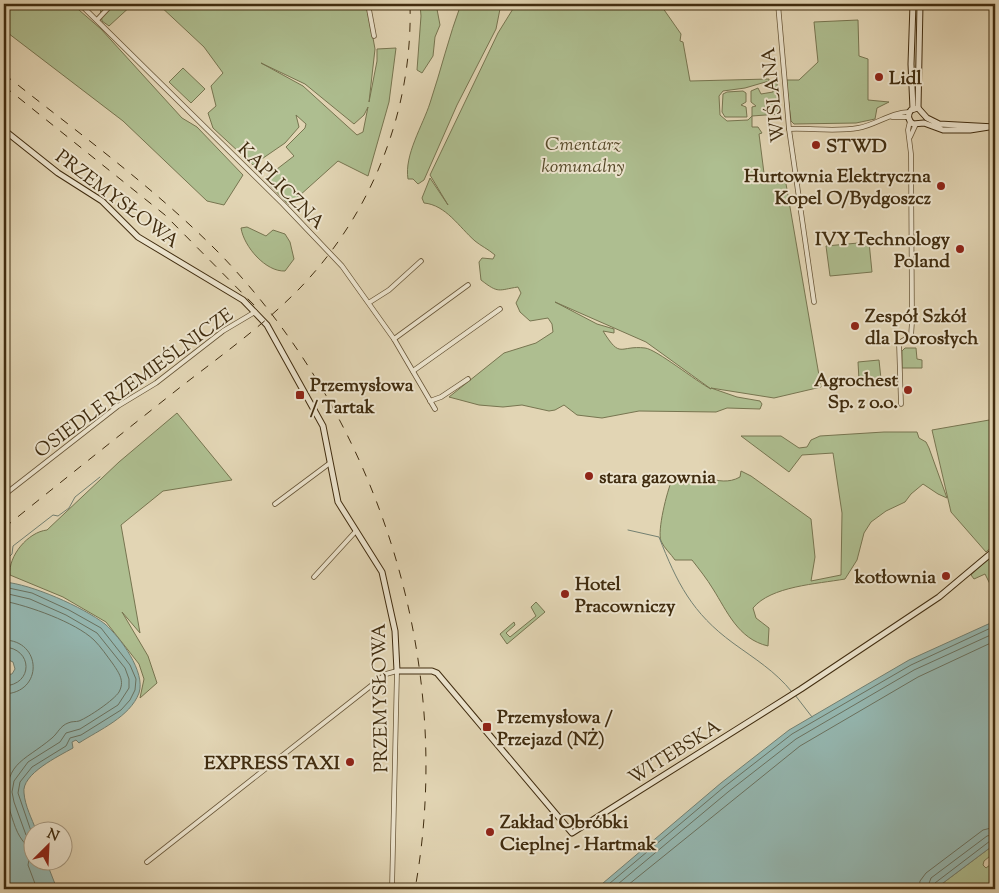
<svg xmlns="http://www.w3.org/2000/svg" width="999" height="893" viewBox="0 0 999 893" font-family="'Sorts Mill Goudy',serif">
<rect width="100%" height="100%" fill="#e2d5b4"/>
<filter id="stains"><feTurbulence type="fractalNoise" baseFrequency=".004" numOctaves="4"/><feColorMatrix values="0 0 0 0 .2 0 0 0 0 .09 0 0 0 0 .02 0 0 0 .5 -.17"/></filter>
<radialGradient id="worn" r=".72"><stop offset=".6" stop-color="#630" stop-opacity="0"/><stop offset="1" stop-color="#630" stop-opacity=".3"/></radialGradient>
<g fill="#aebe90" stroke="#777550" fill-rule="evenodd">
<polygon points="4,4 72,4 101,29 182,118 197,127 243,175 224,205 207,201 123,121 4,30"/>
<polygon points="104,4 133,4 109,26 102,21 100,7"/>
<path d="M158,4H342L348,8L367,5L375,49L369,102L377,61V49L396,48L389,102L368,176L338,161L289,205L264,179L294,156L286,147L305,128L306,124L296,115L299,127L285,143L253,165L213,128L208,113L216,106L211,86L223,73L204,47ZM261,63L305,84L354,124L364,115L368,107L363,132L357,135L303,86Z"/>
<polygon points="420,4 436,4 440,25 435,37 433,56 422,73 417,70 421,16"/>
<path d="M461,4H495L500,9L496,29L457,105L424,180L418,184L413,179H408C404,155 423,125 430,103C441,70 449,36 461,4Z"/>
<path d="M516,4H660L681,34L680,41L683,42L690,81L769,79V81L745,88L723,91L719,96L720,115L727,121L748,120L752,116V107L756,106L751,102V91L758,88L761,94L773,92V86L769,84L777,83L779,114L752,116V127H758L762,133L759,134L765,181L785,178L821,387L774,398L711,388L737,397L760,401L762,404L760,409L727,408L716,412L639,411L602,418L577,415L564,405L555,410L549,411L522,405L503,407L479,405L449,397L504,353L536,343L553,332L552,324L548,318L530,321L520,312L516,303L521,293L518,287C498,290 499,294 481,280L479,262L482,258L493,259L495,255C488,249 481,246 475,241C459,227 446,205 424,203L422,198L430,178L448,205L430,175L498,33ZM555,302L646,342L711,389C697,382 656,349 645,348C619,345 621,360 603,331L614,333V329L597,324Z"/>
<polygon points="858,20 859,56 868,59 868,100 889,102 877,108 875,119 856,123 794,124 791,121 786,80 799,80 818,62 814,22"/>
<polygon points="183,68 205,89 191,103 169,82"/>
<polygon points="743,91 746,93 746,102 741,105 746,107 747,117 725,117 722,112 723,94 727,92"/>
<path d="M247,227L266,236L273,230L285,234L290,242L294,259L285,271C266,272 244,247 241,228Z"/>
<polygon points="869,242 872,272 830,276 826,246"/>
<polygon points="905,348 916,348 917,359 922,360 922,368 902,368 902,351"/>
<polygon points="879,360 881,379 859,380 858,362"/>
<path d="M177,413L232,480L163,491L121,525L140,633L122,612L148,656L157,683L140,698L144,679L139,664L106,622L63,597L10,575C8,556 28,532 47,530L119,462Z"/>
<polygon points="995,419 995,544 986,552 951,512 932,430"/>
<path d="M884,432H917L919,438L926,442L929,448L947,498L938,494L923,484L911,494L905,502L886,511L871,522L864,533L857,560L845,579C817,584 771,586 753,608L756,618L769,628L768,646C738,639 727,611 713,589C707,579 699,569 692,560H675C671,554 664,548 661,541C657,531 667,491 672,480C697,466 717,490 740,477L741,471L751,476L811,519L815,557L811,581L841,575L842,513L833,453L802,455L789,472L741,436H781L799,448L807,447L811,440L820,436Z"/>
<polygon points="995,552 995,594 985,574 974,579 971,575"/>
<polygon points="536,602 545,612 507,644 500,634 514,622 515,625 506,633 510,637 536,616 531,607"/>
<polygon points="995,844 995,852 984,861 983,865 986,868 995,861 995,889 935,889"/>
</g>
<g fill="#95b8b2" stroke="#738071">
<path d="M4,582C31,584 83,607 105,624C120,637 146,672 139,693C130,717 99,730 79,743L76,740L72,742L73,748C59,756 21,774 24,793C25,806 32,819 36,830H32V860L46,861L57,889H4V675L12,674L15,669L13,662L4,658Z"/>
<polygon points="995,621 995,844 935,889 596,889 721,783 789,730 909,660"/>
</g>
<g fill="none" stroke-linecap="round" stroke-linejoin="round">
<g stroke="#6a7260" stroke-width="1">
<polyline points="4,587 32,593 69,610 101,628 130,665 136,679 135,690 130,700 121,710 81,735 70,738 66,746 32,767 20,782 18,793 32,834"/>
<polyline points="4,593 30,599 66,615 97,633 125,668 129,679 129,688 118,705 80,729 66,733 60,742 28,762 14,781 12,792 14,802 26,835 32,841"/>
<path d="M4,601C29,606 75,622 94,640C101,647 107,656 113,664C119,673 125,681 119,692C114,700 89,717 79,721C76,722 72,721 68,723C60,726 58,733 52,738C24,762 0,763 10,811C15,827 18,839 31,849L28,865L37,889"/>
<path d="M4,640C42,640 44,693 4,694"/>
<path d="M4,647C33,648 34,685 4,686"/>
<polyline points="603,889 724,787 792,734 911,665 995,626"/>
<polyline points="612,889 728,792 796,739 914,670 995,633"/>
<polyline points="623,889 800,746 918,677 995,641"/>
<polyline points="919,889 920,881 926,873 983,830 995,827"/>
<polyline points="927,889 931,878 987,836 995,834"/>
<polyline points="933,889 935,883 990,841 995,841"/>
</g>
<g stroke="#738071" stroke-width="1">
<path d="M628,530L659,537C677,583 692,613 733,643C755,659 775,671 792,692"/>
<polyline points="4,562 12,554 13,546 53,515 58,516 69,508 75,497 100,477"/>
<polyline points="4,569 5,582"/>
<polyline points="795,695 812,717"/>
</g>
<g stroke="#685638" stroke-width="5.5">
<g id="street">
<polyline points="80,4 283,204 342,266 394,339 435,409"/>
<polyline points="368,4 374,36"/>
<polyline points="778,4 789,129 814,302"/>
<polyline points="97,20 112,4"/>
<polyline points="892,117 908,117"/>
<path d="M789,129C811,128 836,132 858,128C876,125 891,112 909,112"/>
<polyline points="910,137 916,124"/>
<polyline points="370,302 389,290 421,261"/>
<polyline points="394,339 468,285"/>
<polyline points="413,371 500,309"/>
<polyline points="430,401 441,397 468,379"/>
<polyline points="901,404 899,343 911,336 912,322 911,154 908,130 910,121"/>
<polyline points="4,495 118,406 156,383 223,331 255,312"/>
<polyline points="275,504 330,463"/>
<polyline points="314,577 356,531"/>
<polyline points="147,862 386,674 397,671 392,889"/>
</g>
</g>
<g stroke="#402c0f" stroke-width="7">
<g id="secondary">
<polyline points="918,108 920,4"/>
<polyline points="913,109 911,64 913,4"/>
<path d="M989,127L970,130H943L924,123L913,124C908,120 907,115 911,110L918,108L927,118L939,124L995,127"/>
<polyline points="4,130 58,173 102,201 138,237 243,300 267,325 323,426 338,502 382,572 395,631 397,671 432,671 437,673 572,833 801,689 939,597 995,550"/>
</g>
</g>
<use href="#street" stroke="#ece4ce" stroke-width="4"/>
<use href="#secondary" stroke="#ece4ce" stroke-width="5"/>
<g stroke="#402c0f" stroke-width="1" stroke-dasharray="9 9" stroke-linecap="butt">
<path d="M4,74C77,132 155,188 221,255C380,421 456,663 415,889"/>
<polyline points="4,86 165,215 259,310"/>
<path d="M4,528C62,481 120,435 178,389C219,357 263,326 300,288C373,212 413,109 410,4"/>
</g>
</g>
<g fill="#8f2418" stroke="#ece4ce" stroke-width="2">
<circle cx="879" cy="77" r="5"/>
<circle cx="816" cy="145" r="5"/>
<circle cx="941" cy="186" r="5"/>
<circle cx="960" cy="249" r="5"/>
<circle cx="855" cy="326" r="5"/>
<circle cx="908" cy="390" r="5"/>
<rect x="295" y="390" width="10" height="10" rx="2.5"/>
<circle cx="589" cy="476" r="5"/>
<circle cx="946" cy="576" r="5"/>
<circle cx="565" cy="594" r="5"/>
<rect x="482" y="722" width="10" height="10" rx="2.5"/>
<circle cx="350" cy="762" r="5"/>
<circle cx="490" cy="832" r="5"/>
</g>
<g text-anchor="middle" stroke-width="4" stroke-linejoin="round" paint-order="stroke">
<g font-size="19" font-weight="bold" fill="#402c0f" stroke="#ece4ce" text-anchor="start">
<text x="889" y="84">Lidl</text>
<text x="826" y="152">STWD</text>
<text x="931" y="182" text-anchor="end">Hurtownia Elektryczna<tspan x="931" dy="22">Kopel O/Bydgoszcz</tspan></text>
<text x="950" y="245" text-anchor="end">IVY Technology<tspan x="950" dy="22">Poland</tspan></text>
<text x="865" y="322">Zespół Szkół<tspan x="865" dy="22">dla Dorosłych</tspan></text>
<text x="898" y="386" text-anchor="end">Agrochest<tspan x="898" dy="22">Sp. z o.o.</tspan></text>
<text x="310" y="391">Przemysłowa<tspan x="310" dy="22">/ Tartak</tspan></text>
<text x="599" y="483">stara gazownia</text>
<text x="936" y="583" text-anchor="end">kotłownia</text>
<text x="575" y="590">Hotel<tspan x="575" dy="22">Pracowniczy</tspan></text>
<text x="497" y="723">Przemysłowa /<tspan x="497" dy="22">Przejazd (NŻ)</tspan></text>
<text x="340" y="769" text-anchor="end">EXPRESS TAXI</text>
<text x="500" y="828">Zakład Obróbki<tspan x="500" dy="22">Cieplnej - Hartmak</tspan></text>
</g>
<g font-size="19" fill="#402c0f" stroke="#ece4ce">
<text transform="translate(772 95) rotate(-96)" y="7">WIŚLANA</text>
<text transform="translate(282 185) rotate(45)" y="7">KAPLICZNA</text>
<text transform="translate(118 198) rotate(37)" y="7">PRZEMYSŁOWA</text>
<text transform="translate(133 382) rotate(-36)" y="7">OSIEDLE RZEMIEŚLNICZE</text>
<text transform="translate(379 698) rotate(-91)" y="7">PRZEMYSŁOWA</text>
<text transform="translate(674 751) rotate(-32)" y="7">WITEBSKA</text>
</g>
<g font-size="19" font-style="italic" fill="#564929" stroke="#ece4ce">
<text x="583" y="150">Cmentarz<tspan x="583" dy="22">komunalny</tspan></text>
</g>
</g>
<rect width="999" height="893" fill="none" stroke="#e2d5b4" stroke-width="20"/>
<rect x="5" y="5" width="989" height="883" fill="none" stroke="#402c0f" stroke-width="2.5"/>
<rect x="10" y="10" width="979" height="873" fill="none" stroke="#402c0f"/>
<g transform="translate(48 846) rotate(24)"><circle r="24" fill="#ece4ce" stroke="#a79a82"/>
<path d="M0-4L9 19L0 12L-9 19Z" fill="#8f2418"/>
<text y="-8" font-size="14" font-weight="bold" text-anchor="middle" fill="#402c0f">N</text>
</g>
<rect width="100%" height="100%" filter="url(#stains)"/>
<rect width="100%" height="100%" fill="url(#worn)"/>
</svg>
